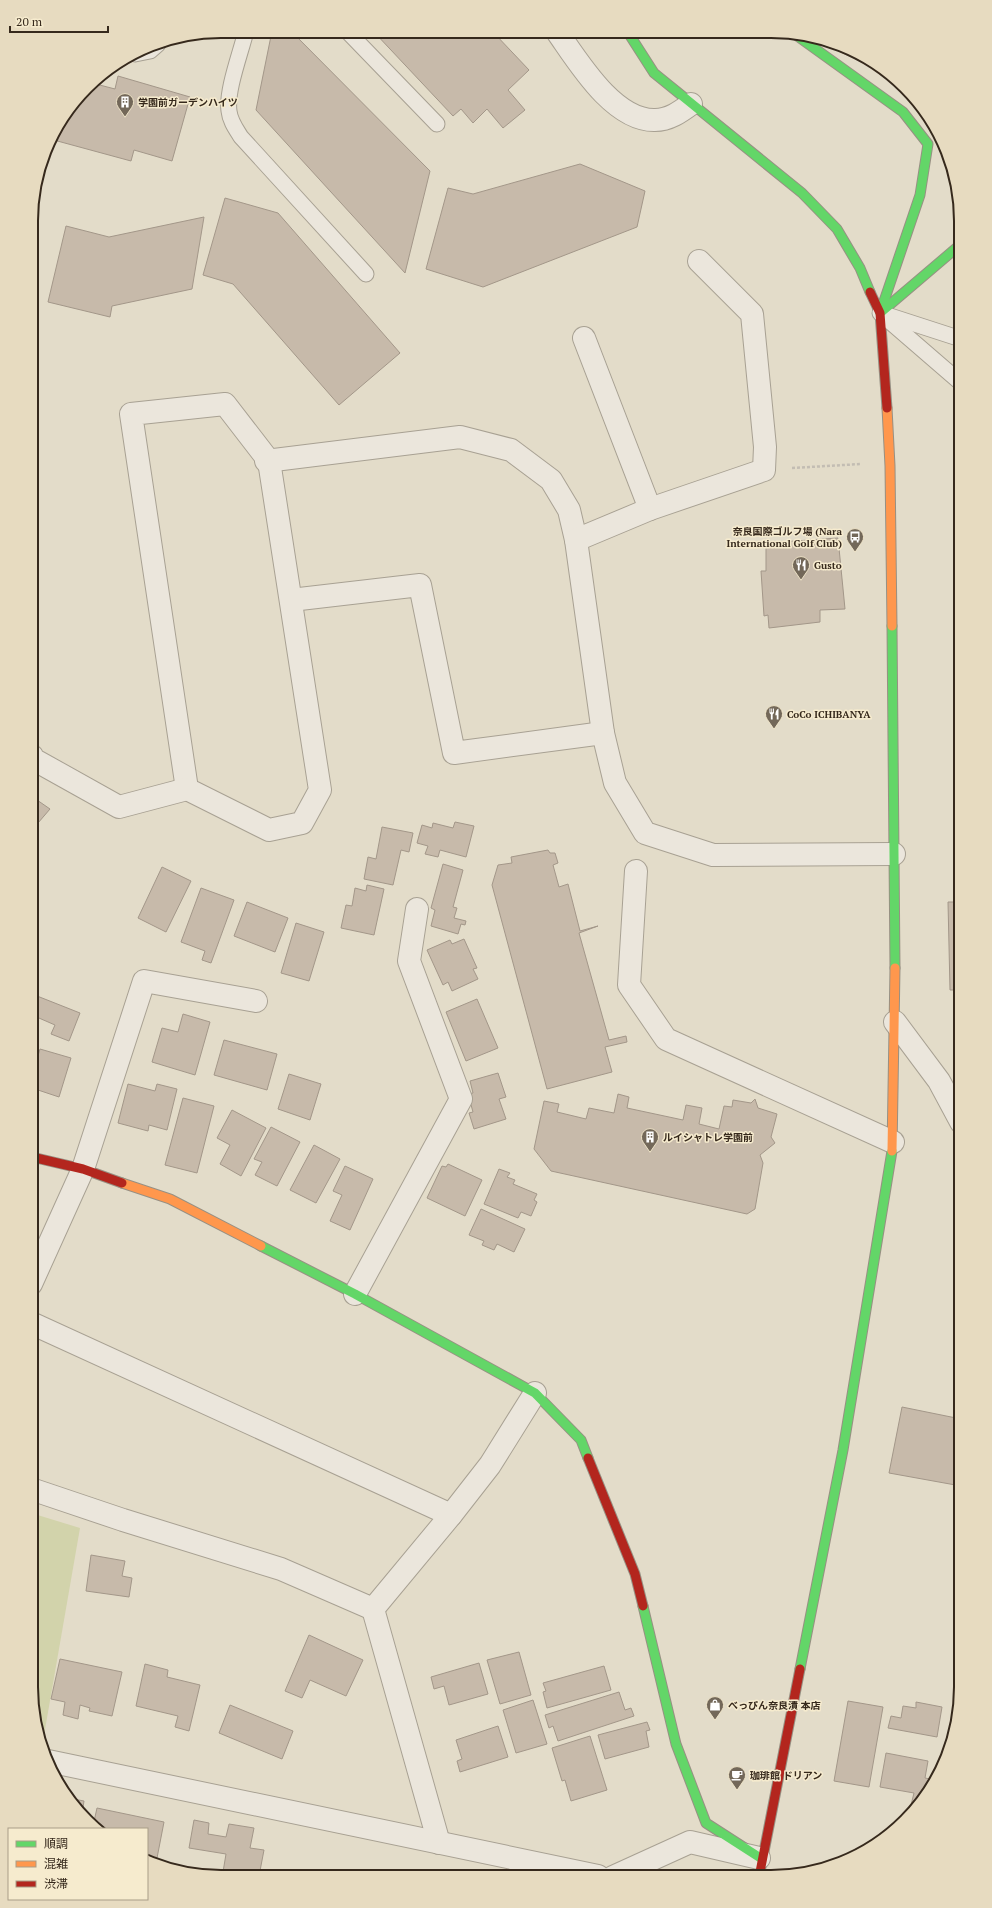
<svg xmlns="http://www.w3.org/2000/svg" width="992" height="1908" viewBox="0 0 992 1908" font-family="'PT Serif','Noto Sans JP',serif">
<rect width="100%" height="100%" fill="#e3dcc9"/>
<polygon fill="#d2d3ab" points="31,1513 80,1528 43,1741 40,1741 31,1687"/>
<g fill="#c7baaa" stroke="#a39789">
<polygon points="272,31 291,31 430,171 405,273 256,110"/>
<polygon points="374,32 494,33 529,70 508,90 525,110 503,128 487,109 473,123 461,109 453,116"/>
<polygon points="118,76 190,97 172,161 134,150 131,161 50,139 92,83 115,89"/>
<polygon points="580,164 645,191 637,227 483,287 426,269 448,188 473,194"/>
<polygon points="225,198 278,213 400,353 339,405 233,284 203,275"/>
<polygon points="204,217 192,289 112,306 110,317 48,302 66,226 109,237"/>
<polygon points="838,538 845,609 820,610 820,622 769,628 768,615 764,616 761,571 766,571 766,543"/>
<polygon points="32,795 39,798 37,800 50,809 32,830"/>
<polygon points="455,822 474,826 466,857 440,850 438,857 425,854 428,846 417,843 422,825 432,828 433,823 453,828"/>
<polygon points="382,827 413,833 409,852 401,850 393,885 364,879 368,857 376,859"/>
<polygon points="548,850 550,853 555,853 558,863 553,865 559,887 568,884 580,931 598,926 579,933 609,1040 626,1036 627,1042 605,1047 612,1072 547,1089 492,885 498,865 512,863 511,857"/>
<polygon points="443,864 463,870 453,907 457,908 454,918 466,921 465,925 461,924 458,934 431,926 435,910 431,908"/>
<polygon points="162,867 191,881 166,932 138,918"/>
<polygon points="367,885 384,889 374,935 341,928 346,905 352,906 355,888 366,891"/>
<polygon points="201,888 234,900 211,963 202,960 205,951 181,942"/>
<polygon points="247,902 288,918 275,952 234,936"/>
<polygon points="948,902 961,902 961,990 950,990"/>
<polygon points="296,923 324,932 309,981 281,973"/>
<polygon points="464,939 477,968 473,969 478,979 452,991 448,982 443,985 427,950 450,940 452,944"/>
<polygon points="32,994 80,1013 69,1041 51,1034 55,1025 32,1015"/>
<polygon points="477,999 498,1048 466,1061 446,1012"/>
<polygon points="183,1014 210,1022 195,1075 152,1062 162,1028 178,1032"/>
<polygon points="224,1040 277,1054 267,1090 214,1075"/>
<polygon points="40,1049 71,1058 59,1097 32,1088 32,1076"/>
<polygon points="498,1073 506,1097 499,1099 506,1119 474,1129 469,1113 473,1112 468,1094 473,1093 470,1081"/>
<polygon points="289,1074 321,1084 310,1120 278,1109"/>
<polygon points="128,1084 155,1091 157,1084 177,1089 167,1130 149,1125 148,1131 118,1123"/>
<polygon points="618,1094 629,1097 627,1108 683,1120 686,1105 702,1108 699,1124 719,1129 724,1106 732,1107 733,1100 751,1103 755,1099 758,1108 777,1114 771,1137 775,1143 760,1155 763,1163 755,1209 747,1214 551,1171 534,1149 544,1101 559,1104 557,1112 586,1119 589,1108 614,1113"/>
<polygon points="183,1098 214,1106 197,1173 165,1165"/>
<polygon points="232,1110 266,1128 241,1176 220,1164 230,1145 217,1138"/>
<polygon points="271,1127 300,1142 277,1186 255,1175 262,1162 254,1159"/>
<polygon points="314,1145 340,1159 316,1203 290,1190"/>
<polygon points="448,1164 482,1180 465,1216 427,1198 442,1166 446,1167"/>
<polygon points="345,1166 373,1179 350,1230 330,1221 342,1195 333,1191"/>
<polygon points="499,1169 510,1173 507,1177 515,1180 513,1184 537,1194 534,1200 537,1202 531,1216 521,1212 518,1218 484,1204"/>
<polygon points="32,1174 37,1175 32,1205"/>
<polygon points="481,1209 525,1229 514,1252 497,1244 494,1250 482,1245 484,1241 469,1235"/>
<polygon points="902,1407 961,1419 961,1486 889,1473"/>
<polygon points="91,1555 125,1561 122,1576 132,1578 129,1597 86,1591"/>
<polygon points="309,1635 363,1660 346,1696 310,1680 302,1698 285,1691"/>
<polygon points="519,1652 531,1695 500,1704 487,1660"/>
<polygon points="60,1659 122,1672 112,1716 89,1711 90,1708 80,1705 78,1719 63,1715 65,1702 51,1699"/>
<polygon points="479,1663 488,1694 449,1705 444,1686 434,1689 431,1677"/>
<polygon points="145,1664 168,1670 167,1677 200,1685 189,1731 175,1727 178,1716 136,1706"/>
<polygon points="604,1666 611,1690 547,1708 543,1692 546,1691 543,1683"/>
<polygon points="619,1692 625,1710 631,1708 634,1716 558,1741 553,1726 549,1728 545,1715"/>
<polygon points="533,1700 547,1744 516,1753 503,1710"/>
<polygon points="848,1701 883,1707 869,1787 834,1781"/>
<polygon points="916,1702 942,1707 937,1737 888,1728 891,1716 901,1718 903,1706 916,1708"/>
<polygon points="230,1705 293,1731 282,1759 219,1733"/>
<polygon points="647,1722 650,1730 646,1731 649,1747 605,1759 598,1735"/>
<polygon points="498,1726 508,1757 460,1772 457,1761 462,1759 456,1740"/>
<polygon points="590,1736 607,1790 571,1801 565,1780 562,1781 552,1748"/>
<polygon points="886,1753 928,1761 925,1778 935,1780 918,1806 911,1805 914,1793 880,1787"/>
<polygon points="68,1798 84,1801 82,1814"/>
<polygon points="97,1808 164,1822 157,1858 147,1856 147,1829 95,1829 93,1826"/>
<polygon points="194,1820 209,1823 208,1834 226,1837 229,1824 254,1828 250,1848 264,1850 259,1876 200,1875 201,1869 223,1872 226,1854 189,1848"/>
<polygon points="466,1873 481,1876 466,1876"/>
</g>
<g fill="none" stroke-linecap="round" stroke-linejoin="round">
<g stroke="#a8a193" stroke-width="17">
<g id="lane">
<path d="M246,31C241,52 226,91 229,111C230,121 236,129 241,137L366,274"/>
<polyline points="348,32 437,124"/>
<polyline points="135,54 150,51 158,44"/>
<polyline points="880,313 961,383"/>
<polyline points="887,315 961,339"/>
</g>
</g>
<g stroke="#a8a193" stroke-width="24">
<g id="street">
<path d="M558,33C579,63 614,121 655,120C669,120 680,112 691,104"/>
<polyline points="584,338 650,509"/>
<polygon points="225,404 269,461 320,790 302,823 269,830 187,789 131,414"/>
<polyline points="266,461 460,437 511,450 551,480 569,510 576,540 603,733 615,783 645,833 713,855 894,854"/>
<polyline points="576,540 650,509 764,470 765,447 752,314 699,261"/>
<polyline points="291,600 420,585 454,753 603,733"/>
<polyline points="32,756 33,759 119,807 187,789"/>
<polyline points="636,871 629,985 666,1039 893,1142"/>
<polyline points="895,1022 939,1081 961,1122"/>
<polyline points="31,1284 83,1169 144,981 256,1001"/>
<polyline points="355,1294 461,1099 409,961 417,909"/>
<polyline points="31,1323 451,1515"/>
<polyline points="31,1489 123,1520 281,1569 373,1609 451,1515 490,1465 535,1393"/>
<polyline points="373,1609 439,1843"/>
<polyline points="48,1761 598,1876"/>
<polyline points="613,1877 690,1842 759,1858"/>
</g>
</g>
<g stroke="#979083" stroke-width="11">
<g id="fast">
<polyline points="629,34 654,73 802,193 837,229 860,268 870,292"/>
<polyline points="796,35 903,112 928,144 920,195 880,313"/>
<polyline points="838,45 867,59"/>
<polyline points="880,313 961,244"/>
<polyline points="892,626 895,968"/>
<polyline points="261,1246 355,1294 535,1393 581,1440 588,1458"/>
<polyline points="643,1606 676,1744 706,1823 762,1859"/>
<polyline points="800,1669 843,1450 892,1151"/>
</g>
</g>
<g stroke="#979083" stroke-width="11">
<g id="slow">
<polyline points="887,408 890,466 892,626"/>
<polyline points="892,1151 895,968"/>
<polyline points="122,1183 170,1199 261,1246"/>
</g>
</g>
<g stroke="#979083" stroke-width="11">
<g id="jam">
<polyline points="870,292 880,313 887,408"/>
<polyline points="32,1157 83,1169 122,1183"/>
<polyline points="588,1458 635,1574 643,1606"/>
<polyline points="759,1877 800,1669"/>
</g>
</g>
<polyline stroke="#c3bdb3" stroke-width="2.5" stroke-dasharray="3 2" stroke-linecap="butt" points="792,468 861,464"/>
<use href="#lane" stroke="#ebe6dc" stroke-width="15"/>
<use href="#street" stroke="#ebe6dc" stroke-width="22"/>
<use href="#fast" stroke="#63d668" stroke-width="9"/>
<use href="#slow" stroke="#ff974d" stroke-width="9"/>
<use href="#jam" stroke="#b3261e" stroke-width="9"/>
</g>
<defs>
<g id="building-pin" transform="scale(0.9)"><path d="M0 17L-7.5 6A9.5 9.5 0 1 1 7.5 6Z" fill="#736859" stroke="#f6ebce"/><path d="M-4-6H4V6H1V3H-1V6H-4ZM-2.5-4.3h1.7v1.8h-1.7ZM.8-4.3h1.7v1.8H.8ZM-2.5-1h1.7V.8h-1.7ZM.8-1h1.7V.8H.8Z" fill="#fff"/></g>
<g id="bus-pin" transform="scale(0.9)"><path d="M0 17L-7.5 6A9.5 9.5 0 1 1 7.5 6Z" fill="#736859" stroke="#f6ebce"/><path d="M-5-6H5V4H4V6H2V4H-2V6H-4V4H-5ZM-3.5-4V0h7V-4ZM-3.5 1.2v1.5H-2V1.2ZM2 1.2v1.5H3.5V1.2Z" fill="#fff"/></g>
<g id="restaurant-pin" transform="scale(0.9)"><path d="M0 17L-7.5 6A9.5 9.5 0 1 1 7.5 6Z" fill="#736859" stroke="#f6ebce"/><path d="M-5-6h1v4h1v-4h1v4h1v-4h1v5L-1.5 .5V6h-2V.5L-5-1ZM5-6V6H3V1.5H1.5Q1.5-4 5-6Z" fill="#fff"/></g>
<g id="shop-pin" transform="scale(0.9)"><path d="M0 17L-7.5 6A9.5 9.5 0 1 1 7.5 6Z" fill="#736859" stroke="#f6ebce"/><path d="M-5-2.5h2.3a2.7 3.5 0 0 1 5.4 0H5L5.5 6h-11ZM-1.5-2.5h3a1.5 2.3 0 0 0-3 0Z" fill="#fff"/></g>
<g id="cafe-pin" transform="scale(0.9)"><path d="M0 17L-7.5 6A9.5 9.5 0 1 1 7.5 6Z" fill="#736859" stroke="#f6ebce"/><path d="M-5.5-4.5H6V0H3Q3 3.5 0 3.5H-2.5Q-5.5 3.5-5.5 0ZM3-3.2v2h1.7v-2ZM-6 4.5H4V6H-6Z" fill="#fff"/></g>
</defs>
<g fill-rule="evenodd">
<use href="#building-pin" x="125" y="102"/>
<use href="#bus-pin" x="855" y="537"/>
<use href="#restaurant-pin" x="801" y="565"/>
<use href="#restaurant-pin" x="774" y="714"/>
<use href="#building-pin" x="650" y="1137"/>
<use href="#shop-pin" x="715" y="1705"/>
<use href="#cafe-pin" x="737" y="1775"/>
</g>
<g text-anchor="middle" stroke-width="3" stroke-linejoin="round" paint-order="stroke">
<g font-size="10" font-weight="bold" fill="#36291c" stroke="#f6ebce" text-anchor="start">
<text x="138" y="106">学園前ガーデンハイツ</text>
<text x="842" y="535" text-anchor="end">奈良国際ゴルフ場 (Nara<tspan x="842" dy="12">International Golf Club)</tspan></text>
<text x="814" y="569">Gusto</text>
<text x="787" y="718">CoCo ICHIBANYA</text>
<text x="663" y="1141">ルイシャトレ学園前</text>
<text x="728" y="1709">べっぴん奈良漬 本店</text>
<text x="750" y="1779">珈琲館 ドリアン</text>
</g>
</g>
<path d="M0 0H992V1908H0ZM221 38H771A183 183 0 0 1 954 221V1687A183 183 0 0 1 771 1870H221A183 183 0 0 1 38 1687V221A183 183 0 0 1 221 38Z" fill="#e7dbc0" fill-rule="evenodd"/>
<path fill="none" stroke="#36291c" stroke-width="2" d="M221 38H771A183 183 0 0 1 954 221V1687A183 183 0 0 1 771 1870H221A183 183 0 0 1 38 1687V221A183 183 0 0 1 221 38Z"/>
<rect x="8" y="1828" width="140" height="72" fill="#f6ebce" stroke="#a99d87"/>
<rect x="16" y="1841" width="20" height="6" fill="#63d668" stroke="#a99d87"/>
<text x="44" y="1848" font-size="12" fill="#36291c">順調</text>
<rect x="16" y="1861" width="20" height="6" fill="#ff974d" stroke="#a99d87"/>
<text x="44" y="1868" font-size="12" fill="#36291c">混雑</text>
<rect x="16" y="1881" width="20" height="6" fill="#b3261e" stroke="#a99d87"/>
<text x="44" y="1888" font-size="12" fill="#36291c">渋滞</text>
<path d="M10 26v6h98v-6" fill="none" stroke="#36291c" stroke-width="2"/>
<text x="16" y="26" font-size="12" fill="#36291c" stroke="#f6ebce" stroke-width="3" paint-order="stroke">20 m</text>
</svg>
